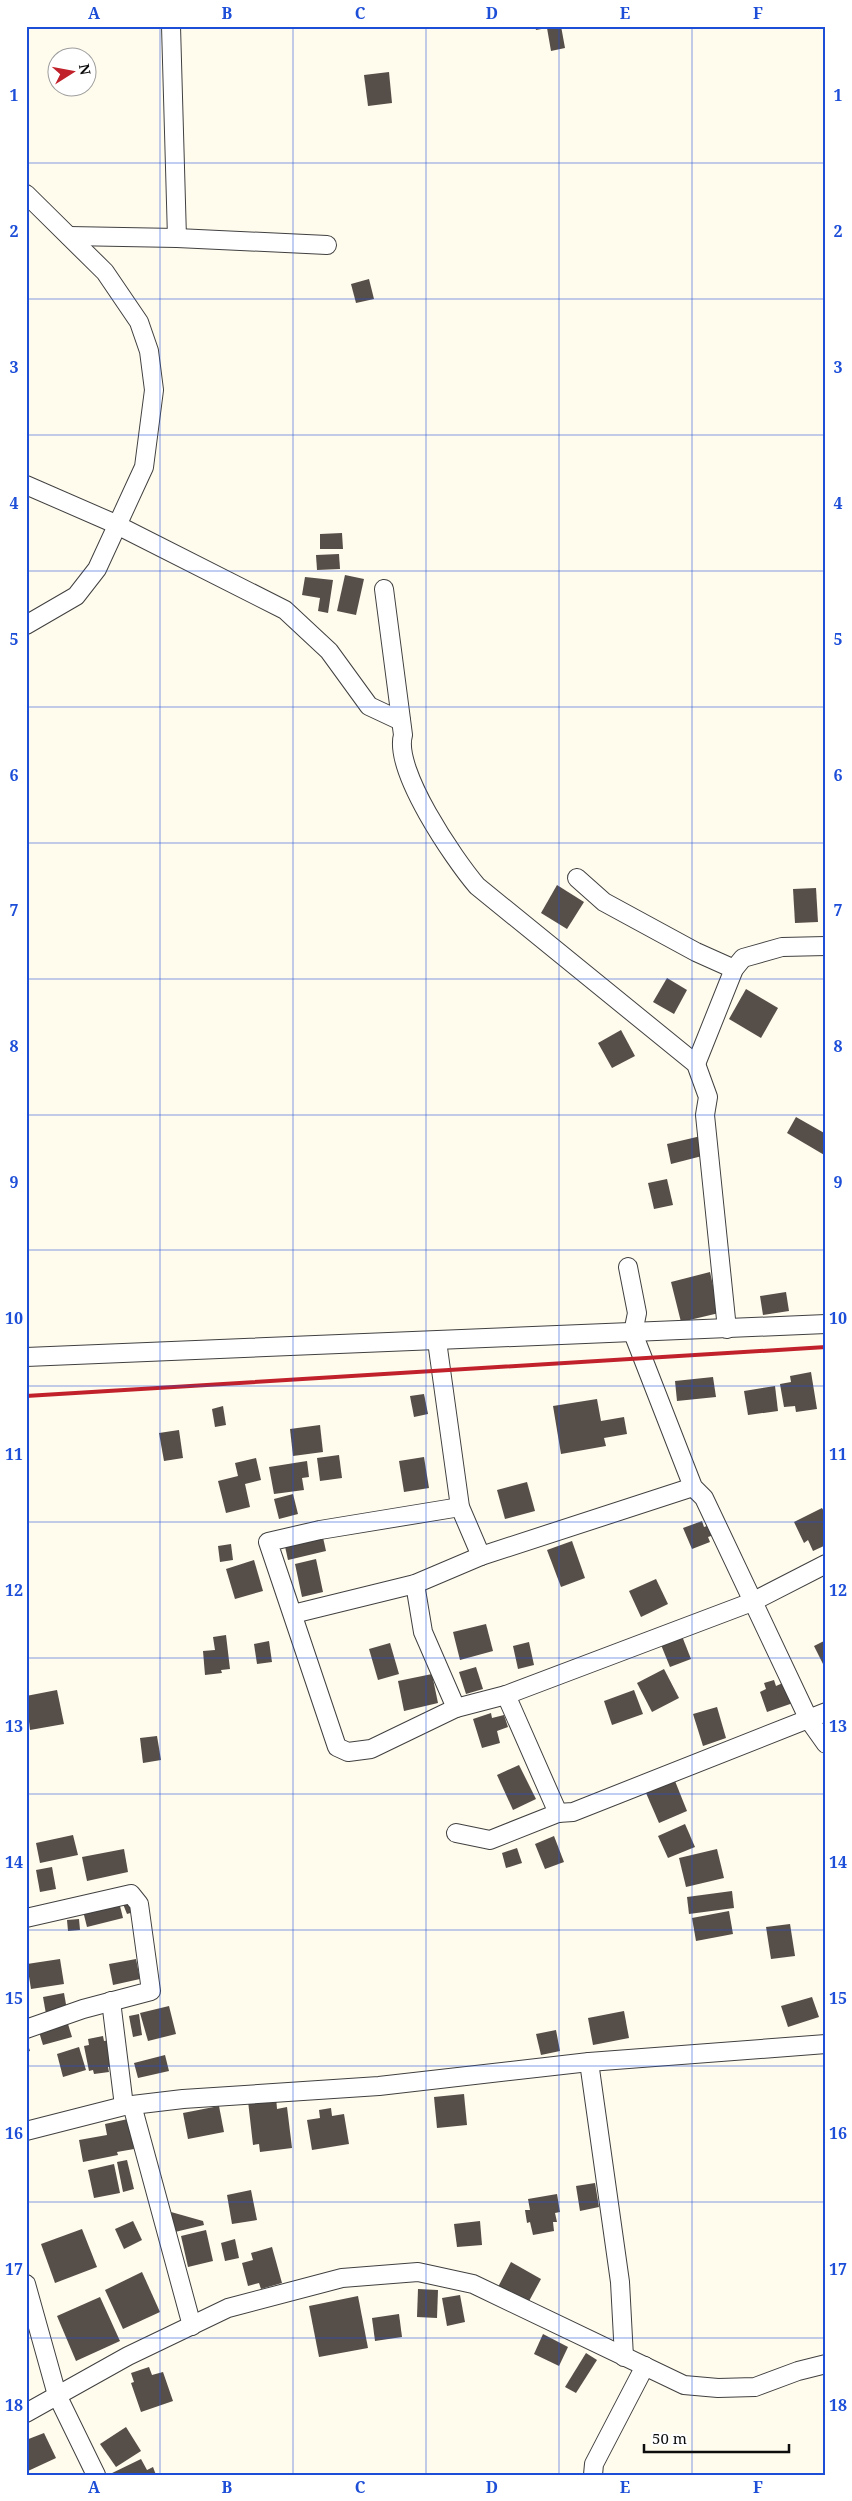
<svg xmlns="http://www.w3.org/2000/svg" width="852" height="2501" viewBox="0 0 852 2501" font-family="'Noto Serif',serif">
<rect width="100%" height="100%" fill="#fffbed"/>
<g fill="#564e49">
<polygon points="535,26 561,26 565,48 551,51 547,28 536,30"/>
<polygon points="389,72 392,103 368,106 364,75"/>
<polygon points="369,279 374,299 356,303 351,284"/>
<polygon points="342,533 343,549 320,549 320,534"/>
<polygon points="339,554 340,569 317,570 316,555"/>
<polygon points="345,575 364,579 356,615 337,611"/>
<polygon points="305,577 333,580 328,613 318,611 320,598 302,595"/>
<polygon points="557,885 584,902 567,929 541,913"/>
<polygon points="816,888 818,922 795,923 793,889"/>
<polygon points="667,978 687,990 674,1014 653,1002"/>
<polygon points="746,989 778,1008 761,1038 729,1019"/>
<polygon points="621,1030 635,1056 612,1068 598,1043"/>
<polygon points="796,1117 826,1134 826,1156 787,1133"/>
<polygon points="701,1136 706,1155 671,1164 667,1144"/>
<polygon points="667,1179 673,1205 654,1209 648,1183"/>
<polygon points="710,1272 719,1313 681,1322 671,1282"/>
<polygon points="786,1292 789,1311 763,1315 760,1296"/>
<polygon points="811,1372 817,1409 796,1412 795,1406 784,1407 780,1384 791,1382 790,1376"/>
<polygon points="713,1377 716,1397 677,1401 675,1381"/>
<polygon points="775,1386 778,1411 748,1415 744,1391"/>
<polygon points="424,1394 428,1414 414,1417 410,1396"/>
<polygon points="597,1399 601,1421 624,1417 627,1434 604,1438 606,1446 561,1454 553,1406"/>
<polygon points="223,1406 226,1425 215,1427 212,1409"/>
<polygon points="320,1425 323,1452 293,1456 290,1429"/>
<polygon points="179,1430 183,1458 164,1461 159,1433"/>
<polygon points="339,1455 342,1478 320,1481 317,1458"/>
<polygon points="424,1457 429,1488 404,1492 399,1461"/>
<polygon points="256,1458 261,1480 245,1484 250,1507 226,1513 218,1481 238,1476 235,1463"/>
<polygon points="307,1461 309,1477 302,1478 304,1490 274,1494 269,1467"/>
<polygon points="527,1482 535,1511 505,1519 497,1490"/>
<polygon points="293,1494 298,1514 279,1519 274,1499"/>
<polygon points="822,1508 826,1515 826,1545 813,1551 808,1540 804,1543 794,1522"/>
<polygon points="702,1521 704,1527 710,1525 714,1535 708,1537 710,1542 692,1549 683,1528"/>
<polygon points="322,1533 326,1551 288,1560 284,1542"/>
<polygon points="572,1541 585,1578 561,1587 547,1550"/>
<polygon points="231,1544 233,1560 220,1562 218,1546"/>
<polygon points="316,1559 323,1592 302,1597 295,1564"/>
<polygon points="254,1560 263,1591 235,1599 226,1569"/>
<polygon points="656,1579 668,1604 641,1617 629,1591"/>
<polygon points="486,1624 493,1651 460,1660 453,1632"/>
<polygon points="680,1631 691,1659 670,1667 659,1640"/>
<polygon points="226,1635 230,1669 221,1670 222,1673 205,1675 203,1651 215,1650 213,1637"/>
<polygon points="826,1640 826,1670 814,1646"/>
<polygon points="269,1641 272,1662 257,1664 254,1644"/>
<polygon points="529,1642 534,1665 518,1669 513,1646"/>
<polygon points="390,1643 399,1674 378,1680 369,1649"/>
<polygon points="476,1667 483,1689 466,1694 459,1672"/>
<polygon points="664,1669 679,1698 652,1712 637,1683"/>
<polygon points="432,1674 438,1703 404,1711 398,1681"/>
<polygon points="774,1680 776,1686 785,1682 793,1703 767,1712 760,1692 766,1689 764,1683"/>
<polygon points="57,1690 64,1724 30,1730 26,1696"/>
<polygon points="634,1690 643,1714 612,1725 604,1701"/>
<polygon points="717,1707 726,1738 703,1746 693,1714"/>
<polygon points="491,1713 492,1718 504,1715 508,1727 497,1731 500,1743 482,1748 473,1719"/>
<polygon points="157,1736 161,1760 143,1763 140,1738"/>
<polygon points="519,1765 536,1799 513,1810 497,1775"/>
<polygon points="675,1781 687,1811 659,1823 646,1793"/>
<polygon points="685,1824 695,1847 668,1858 658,1836"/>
<polygon points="73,1835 78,1855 40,1863 36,1843"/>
<polygon points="554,1836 564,1862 545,1869 535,1844"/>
<polygon points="517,1848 522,1863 506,1868 502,1853"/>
<polygon points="124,1849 128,1872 87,1881 82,1857"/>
<polygon points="717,1849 724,1878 686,1887 679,1858"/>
<polygon points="52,1867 56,1889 40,1892 36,1870"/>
<polygon points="732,1891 734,1908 689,1914 687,1897"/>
<polygon points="135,1901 137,1911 127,1914 123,1904"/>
<polygon points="119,1902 123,1918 87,1927 83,1911"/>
<polygon points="729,1911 733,1934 696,1941 692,1918"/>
<polygon points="79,1919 80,1930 68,1931 67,1920"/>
<polygon points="790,1924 795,1956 771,1959 766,1927"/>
<polygon points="60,1959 64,1984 31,1989 27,1964"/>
<polygon points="136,1959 140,1979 113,1985 109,1964"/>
<polygon points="64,1993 67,2010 46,2014 43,1997"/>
<polygon points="812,1997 819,2017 788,2027 781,2006"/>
<polygon points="169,2006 176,2034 148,2041 140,2013"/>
<polygon points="624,2011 629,2038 593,2045 588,2018"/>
<polygon points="139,2014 142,2035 133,2037 129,2016"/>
<polygon points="68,2024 72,2037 43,2045 39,2032"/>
<polygon points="556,2030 560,2051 541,2055 536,2034"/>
<polygon points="103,2036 104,2041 110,2040 115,2066 108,2067 109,2072 94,2074 93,2070 89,2071 84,2046 89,2045 88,2039"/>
<polygon points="26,2039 30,2051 26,2052"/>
<polygon points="79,2047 86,2070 63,2077 57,2054"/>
<polygon points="165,2055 169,2071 138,2078 134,2063"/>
<polygon points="464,2094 467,2125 437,2128 434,2097"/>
<polygon points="276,2097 277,2109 287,2107 292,2148 260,2152 259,2144 253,2145 248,2101"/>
<polygon points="219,2106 224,2132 188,2139 183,2113"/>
<polygon points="331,2108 332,2116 344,2114 349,2144 312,2150 307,2120 320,2118 319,2110"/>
<polygon points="128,2119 134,2149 117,2152 118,2155 83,2162 79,2140 107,2135 105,2124"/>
<polygon points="127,2160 134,2189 123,2192 117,2162"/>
<polygon points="114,2164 120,2193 94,2198 88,2170"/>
<polygon points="595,2183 599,2207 580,2211 576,2186"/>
<polygon points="251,2190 257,2220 232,2224 227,2195"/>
<polygon points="557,2194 560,2212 555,2213 557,2222 553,2222 554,2231 533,2235 530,2222 527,2223 525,2210 530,2210 528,2199"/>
<polygon points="171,2212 203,2221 204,2225 175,2232"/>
<polygon points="133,2221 142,2240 124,2249 115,2229"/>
<polygon points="480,2221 482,2245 457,2247 454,2224"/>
<polygon points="82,2229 97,2267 55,2283 41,2244"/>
<polygon points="206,2230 213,2261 188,2267 181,2236"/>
<polygon points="235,2239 239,2258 225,2261 221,2243"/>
<polygon points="272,2247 282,2283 261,2289 259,2283 248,2286 242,2263 253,2260 251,2253"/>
<polygon points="511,2262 541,2279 528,2303 498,2287"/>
<polygon points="142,2272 160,2312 123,2329 105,2290"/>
<polygon points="418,2289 438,2290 437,2318 417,2317"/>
<polygon points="460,2295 465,2322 447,2326 442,2298"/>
<polygon points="358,2296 368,2348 319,2357 309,2306"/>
<polygon points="100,2297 120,2341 76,2361 57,2316"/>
<polygon points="399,2314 402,2337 375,2341 372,2318"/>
<polygon points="543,2334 568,2347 559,2366 534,2354"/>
<polygon points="586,2353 597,2360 576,2393 565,2387"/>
<polygon points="149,2367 152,2375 163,2372 173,2401 141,2412 131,2383 134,2382 131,2373"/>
<polygon points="126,2427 141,2451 116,2467 100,2444"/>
<polygon points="44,2433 56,2458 28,2471 26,2440"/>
<polygon points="141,2459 147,2470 153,2467 156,2475 108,2475"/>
</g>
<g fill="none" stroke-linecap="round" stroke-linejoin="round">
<g stroke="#404040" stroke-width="20">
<g id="minor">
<polyline points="171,26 177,238"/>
<polyline points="26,194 105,272 139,322 149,351 154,390 144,467 97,569 76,596 26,625"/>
<polyline points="69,236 177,238 327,245"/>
<polyline points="26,485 111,522 285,610 329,651 369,706 401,721"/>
<path d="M384,589L403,735C393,770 454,859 477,886L696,1064L708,1097L705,1115L727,1329"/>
<polyline points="577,878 604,902 696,952 734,969"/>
<polyline points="696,1064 734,969 743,958 782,947 826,946"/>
<polyline points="628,1267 637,1313 633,1333 693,1487 704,1498 809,1720 826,1744"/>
<polyline points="437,1341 460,1507 481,1556"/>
<polyline points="26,1357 826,1324"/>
<polyline points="460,1507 320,1530 268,1542 337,1747 348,1752 371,1749 456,1708 506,1695 752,1602 826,1564"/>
<polyline points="415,1584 423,1632 456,1708"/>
<polyline points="293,1614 415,1584 481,1556 693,1487"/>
<polyline points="506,1695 558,1813"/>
<polyline points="456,1833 490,1840 558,1813 573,1812 826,1712"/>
<polyline points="26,1918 131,1894 139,1904 151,1991 83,2009 26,2029"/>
<polyline points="111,2001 124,2106"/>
<polyline points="589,2062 620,2282 624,2357"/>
<polyline points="132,2105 192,2326"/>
<polyline points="26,2131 124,2106 183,2099 379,2086 589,2062 826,2044"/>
<polyline points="26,2284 57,2395 96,2475"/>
<polyline points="26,2413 128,2356 228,2308 342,2278 418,2272 473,2284 684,2385 718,2388 755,2387 798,2371 826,2364"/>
<polyline points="593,2475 594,2464 645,2366"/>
</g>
</g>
<use href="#minor" stroke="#fff" stroke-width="18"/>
<polyline stroke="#c1212a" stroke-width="4" points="26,1396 826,1347"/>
</g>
<path fill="none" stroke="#1d4ed8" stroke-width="1" stroke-opacity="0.55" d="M160,26V2475M293,26V2475M426,26V2475M559,26V2475M692,26V2475M26,163H826M26,299H826M26,435H826M26,571H826M26,707H826M26,843H826M26,979H826M26,1115H826M26,1250H826M26,1386H826M26,1522H826M26,1658H826M26,1794H826M26,1930H826M26,2066H826M26,2202H826M26,2338H826"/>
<rect width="852" height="2501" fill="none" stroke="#ffffff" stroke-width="55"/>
<g transform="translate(72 72) rotate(79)"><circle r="24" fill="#ffffff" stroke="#9e9e9e"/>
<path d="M0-4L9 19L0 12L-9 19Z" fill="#c1212a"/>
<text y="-8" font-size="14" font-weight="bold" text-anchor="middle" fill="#0d0d0d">N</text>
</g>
<path d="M644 2444v8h145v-8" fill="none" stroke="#0d0d0d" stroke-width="2.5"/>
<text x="652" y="2444" font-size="15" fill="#0d0d0d" stroke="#ffffff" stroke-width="4" paint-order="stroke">50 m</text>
<rect x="28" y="28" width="796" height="2446" fill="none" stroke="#1d4ed8" stroke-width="2"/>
<g font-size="16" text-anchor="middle" font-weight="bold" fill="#1d4ed8">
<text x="94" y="19">A</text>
<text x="227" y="19">B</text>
<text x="360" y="19">C</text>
<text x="492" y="19">D</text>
<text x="625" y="19">E</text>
<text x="758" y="19">F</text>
<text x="14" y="101">1</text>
<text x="838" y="101">1</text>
<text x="14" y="237">2</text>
<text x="838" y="237">2</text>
<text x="14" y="373">3</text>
<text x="838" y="373">3</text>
<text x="14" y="509">4</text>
<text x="838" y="509">4</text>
<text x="14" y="645">5</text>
<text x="838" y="645">5</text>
<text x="14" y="781">6</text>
<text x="838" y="781">6</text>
<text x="14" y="916">7</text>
<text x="838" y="916">7</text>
<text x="14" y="1052">8</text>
<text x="838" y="1052">8</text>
<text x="14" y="1188">9</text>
<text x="838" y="1188">9</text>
<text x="14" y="1324">10</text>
<text x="838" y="1324">10</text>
<text x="14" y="1460">11</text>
<text x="838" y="1460">11</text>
<text x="14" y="1596">12</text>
<text x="838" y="1596">12</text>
<text x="14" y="1732">13</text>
<text x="838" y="1732">13</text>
<text x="14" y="1868">14</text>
<text x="838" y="1868">14</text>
<text x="14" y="2004">15</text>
<text x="838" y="2004">15</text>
<text x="14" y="2139">16</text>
<text x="838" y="2139">16</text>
<text x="14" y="2275">17</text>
<text x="838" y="2275">17</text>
<text x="14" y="2411">18</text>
<text x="838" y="2411">18</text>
<text x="94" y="2493">A</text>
<text x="227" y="2493">B</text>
<text x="360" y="2493">C</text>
<text x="492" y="2493">D</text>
<text x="625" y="2493">E</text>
<text x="758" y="2493">F</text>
</g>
</svg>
